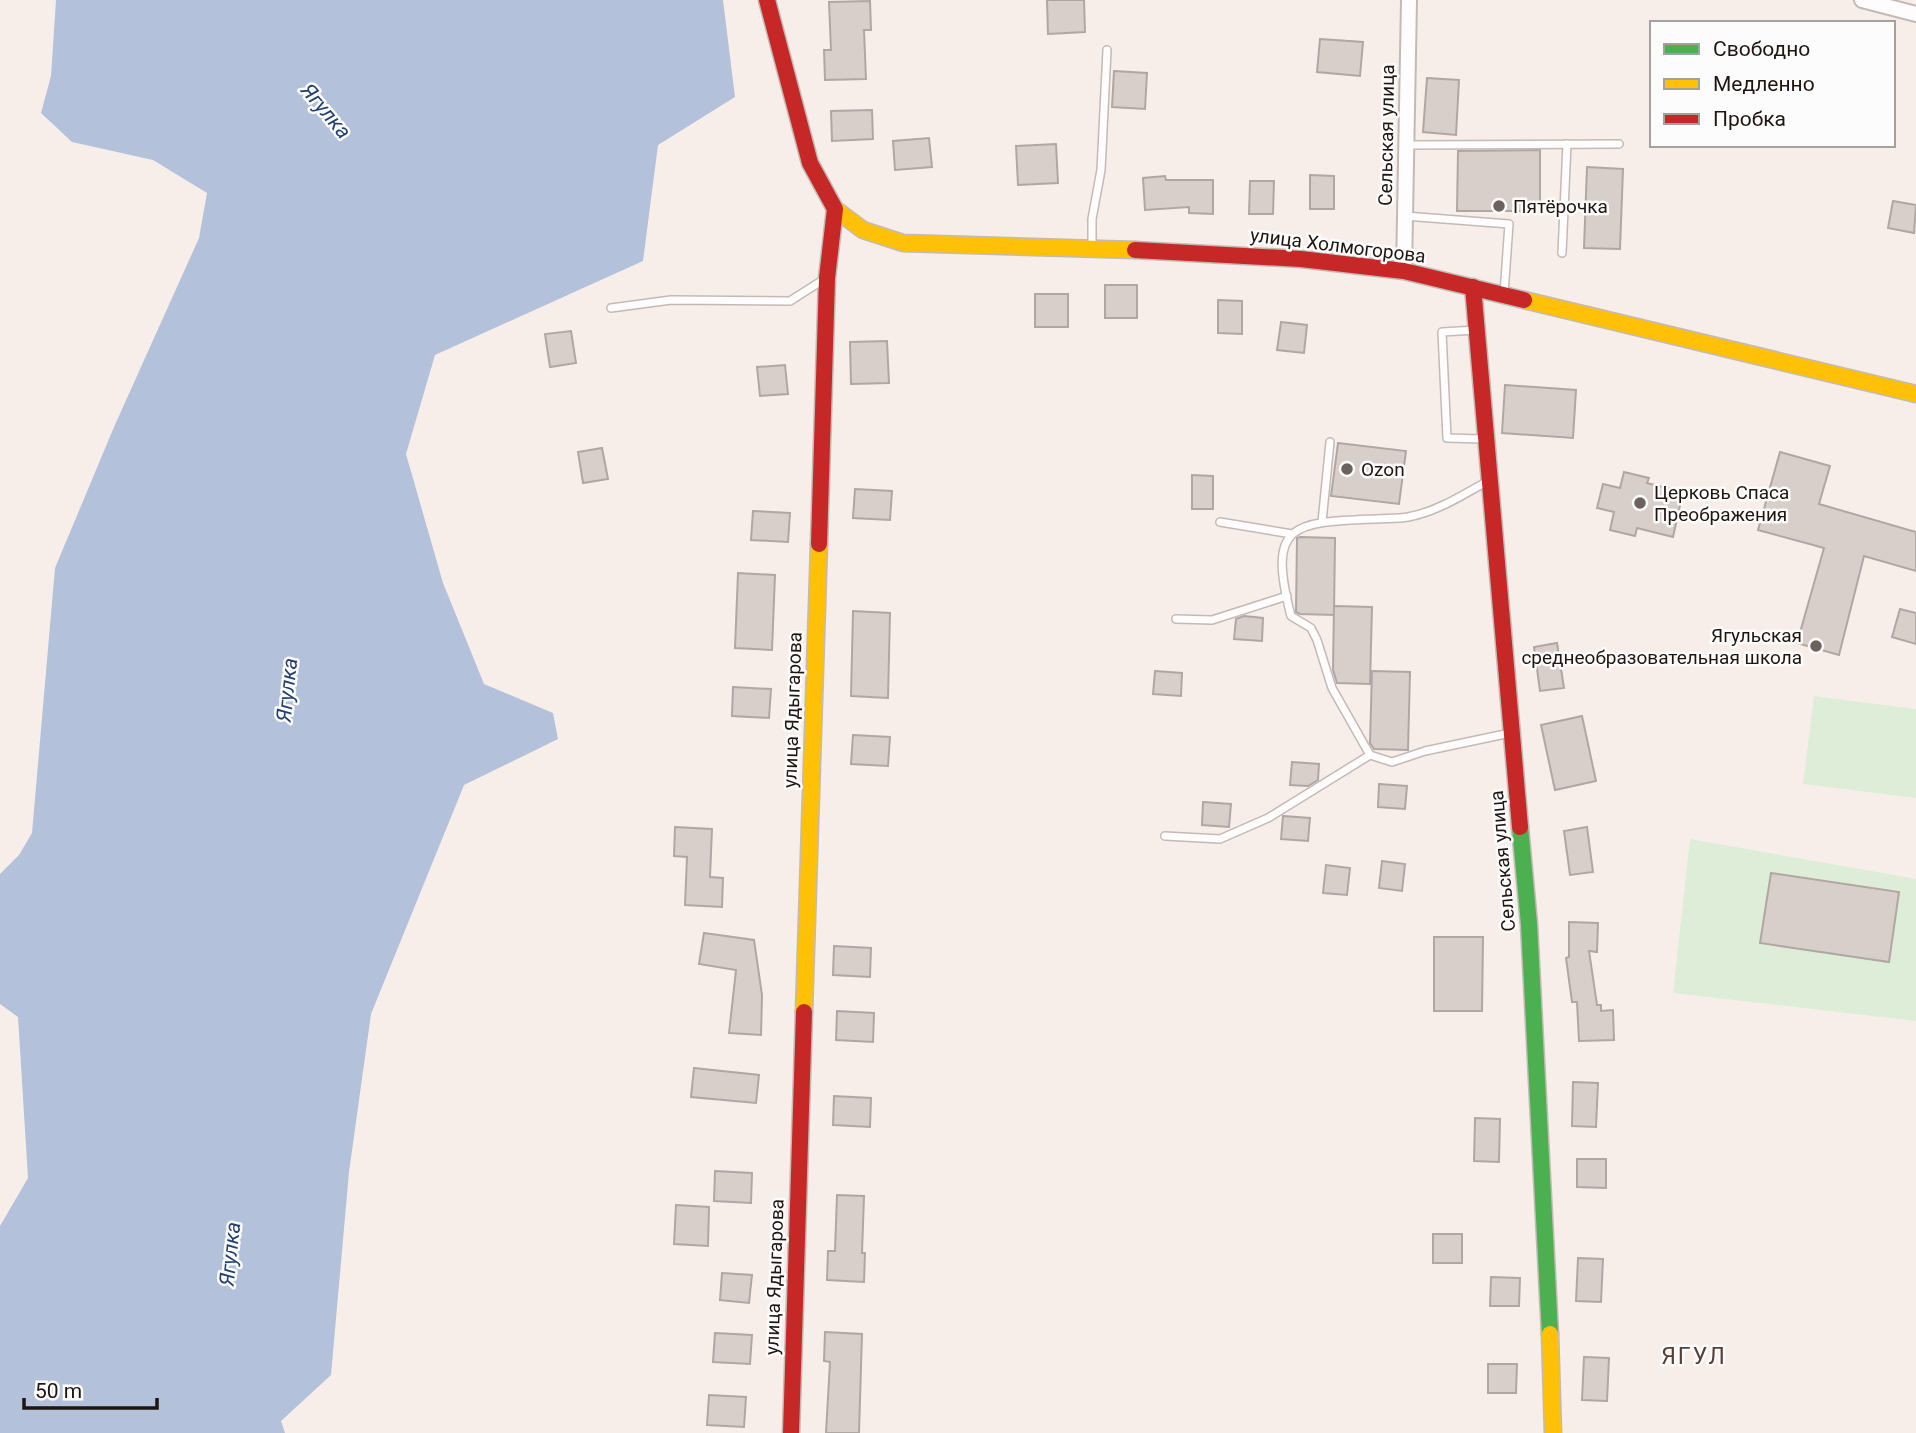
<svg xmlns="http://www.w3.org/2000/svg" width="1916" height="1433" viewBox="0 0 1916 1433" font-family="Roboto,sans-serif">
<rect width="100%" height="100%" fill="#f7eeea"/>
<g fill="#deedd8">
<polygon points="1814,696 1916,709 1916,798 1803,784"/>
<polygon points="1690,839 1916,879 1916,1021 1673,993"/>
</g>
<polygon fill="#b3c1db" points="56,0 723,0 735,97 658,145 643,261 435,355 406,454 443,583 484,684 553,713 558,739 464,785 371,1014 349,1172 331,1375 281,1421 285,1433 0,1433 0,1226 28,1178 18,1017 0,1004 0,874 19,855 32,833 55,568 114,427 199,238 207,193 153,160 72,142 41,113 51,76"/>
<g fill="#d8cfcb" stroke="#b0a7a3" stroke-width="2">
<polygon points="1047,0 1084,0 1085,32 1048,34"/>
<polygon points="870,1 871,30 864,30 866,79 825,80 824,50 831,50 829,2"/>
<polygon points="1320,39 1363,42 1360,76 1317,72"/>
<polygon points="1114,71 1147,73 1145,109 1112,107"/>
<polygon points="1427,78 1459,80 1456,135 1423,132"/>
<polygon points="872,110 873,139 832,141 831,111"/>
<polygon points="929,138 932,167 895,170 893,141"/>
<polygon points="1056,144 1058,183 1018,185 1016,146"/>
<polygon points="1540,150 1540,211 1457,211 1458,151"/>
<polygon points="1587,167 1623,169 1620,249 1584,248"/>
<polygon points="1310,175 1334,176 1334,209 1310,209"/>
<polygon points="1165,176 1166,180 1213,180 1213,214 1189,213 1189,207 1145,210 1143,178"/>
<polygon points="1250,181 1274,181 1273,214 1249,214"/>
<polygon points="1893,201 1916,205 1914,233 1888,228"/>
<rect x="1105" y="285" width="32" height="33"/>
<rect x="1035" y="294" width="33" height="33"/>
<polygon points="1218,300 1242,301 1242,334 1218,333"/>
<polygon points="1281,322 1307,325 1304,353 1277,350"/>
<polygon points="571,331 576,363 550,367 545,334"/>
<polygon points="887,341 889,383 851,384 850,342"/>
<polygon points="785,365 788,394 760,396 757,367"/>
<polygon points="1505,385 1576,390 1573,438 1502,433"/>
<polygon points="1338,443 1406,451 1399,504 1331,496"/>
<polygon points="602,448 608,479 583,483 578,452"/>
<polygon points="1780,452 1830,466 1819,504 1916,532 1916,571 1864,556 1839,655 1797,643 1824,548 1758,530"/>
<polygon points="1624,472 1649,478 1647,483 1683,492 1673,537 1637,528 1635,536 1610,530 1614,512 1597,508 1603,484 1620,488"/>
<polygon points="1192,475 1213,476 1213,509 1192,509"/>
<polygon points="855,489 892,491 890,520 853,518"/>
<polygon points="753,511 790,513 788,542 751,540"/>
<polygon points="1300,537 1335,538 1334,615 1300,614 1296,612 1297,538"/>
<polygon points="738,573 775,575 772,650 735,648"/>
<polygon points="1334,606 1372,607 1370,684 1337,683 1333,670"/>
<polygon points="1900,609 1916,613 1916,644 1892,637"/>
<polygon points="853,611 890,613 888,698 851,696"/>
<polygon points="1244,616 1263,618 1262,641 1234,639 1236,619"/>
<polygon points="1557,643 1564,688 1540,691 1534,647"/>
<polygon points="1155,671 1182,673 1181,696 1153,694"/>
<polygon points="1372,671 1410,672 1408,750 1374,749 1370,743"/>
<polygon points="733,687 771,689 769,718 732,716"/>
<polygon points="1582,716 1596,781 1555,790 1541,725"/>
<polygon points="853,735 890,737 888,766 851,764"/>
<polygon points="1292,762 1319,764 1318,780 1308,786 1290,785"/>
<polygon points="1379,784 1407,786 1405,809 1378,807"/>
<polygon points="1203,802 1231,804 1229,827 1202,825"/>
<polygon points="1283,816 1310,818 1308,841 1281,839"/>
<polygon points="675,827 712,829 710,877 723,878 722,907 685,905 687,857 674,856"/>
<polygon points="1587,827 1593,872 1570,875 1564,831"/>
<polygon points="1382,861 1405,864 1402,891 1379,888"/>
<polygon points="1326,865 1350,868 1347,895 1323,893"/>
<polygon points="1771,873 1899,892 1889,962 1760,943"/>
<polygon points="1569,922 1598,923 1597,952 1589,951 1597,1005 1601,1005 1601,1011 1613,1010 1614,1040 1579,1041 1577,1002 1572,1002 1566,958 1569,957"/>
<polygon points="704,933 754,940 762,995 761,1035 729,1033 736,970 699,964"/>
<polygon points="1434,937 1483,937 1482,1011 1434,1011"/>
<polygon points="834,946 871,948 870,977 833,975"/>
<polygon points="837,1011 874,1013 873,1042 836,1040"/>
<polygon points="694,1068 759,1075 756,1103 691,1097"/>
<polygon points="1573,1082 1598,1083 1596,1127 1572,1126"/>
<polygon points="834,1096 871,1098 870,1127 833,1125"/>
<polygon points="1475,1118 1500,1119 1499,1162 1474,1161"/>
<polygon points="1577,1159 1606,1159 1606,1188 1577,1187"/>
<polygon points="715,1171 752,1173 751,1203 714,1201"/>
<polygon points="837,1195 864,1196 862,1253 865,1253 864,1282 827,1280 828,1251 835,1251"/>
<polygon points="676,1205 709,1207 708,1246 674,1244"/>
<rect x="1433" y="1234" width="29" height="29"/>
<polygon points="1578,1258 1603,1259 1601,1302 1576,1301"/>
<polygon points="722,1273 752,1275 749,1303 720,1300"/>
<polygon points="1491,1277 1520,1278 1519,1306 1490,1306"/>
<polygon points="825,1332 862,1334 859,1433 826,1433 830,1362 824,1361"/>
<polygon points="715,1333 752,1335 750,1364 713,1362"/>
<polygon points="1584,1357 1609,1358 1607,1401 1582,1400"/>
<polygon points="1488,1364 1517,1364 1516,1393 1488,1393"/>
<polygon points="709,1395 746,1397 744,1427 707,1425"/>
</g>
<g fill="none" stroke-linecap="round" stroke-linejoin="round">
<g stroke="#c3bab6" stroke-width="10">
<g id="lane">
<polyline points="1406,145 1619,144"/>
<polyline points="1405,216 1509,224 1504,294"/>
<polyline points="1092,248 1092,219 1101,170 1107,50"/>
<polyline points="1562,253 1567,144"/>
<polyline points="611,308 671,300 790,301 823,280"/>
<polyline points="1476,330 1442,332 1447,438 1483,439"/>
<path d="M1486,482C1461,496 1436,512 1408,517C1397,519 1386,518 1375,519C1291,522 1267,524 1291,616L1311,628L1317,640L1332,688L1370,755L1392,762L1425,751L1510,733"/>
<polyline points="1220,522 1292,534"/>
<polyline points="1322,522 1330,442"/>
<polyline points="1176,619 1212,620 1287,596"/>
<polyline points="1165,836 1220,839 1268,818 1370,755"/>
</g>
</g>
<g stroke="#c3bab6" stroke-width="18">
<g id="street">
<polyline points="1862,0 1916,14"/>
<polyline points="1404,271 1409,0"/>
</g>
</g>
<g stroke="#c3bab6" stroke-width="19">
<polyline id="fast" points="1520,827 1529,924 1550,1334"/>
</g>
<g stroke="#c3bab6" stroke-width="19">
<g id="slow">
<polyline points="835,209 863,230 903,243 1135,250"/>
<polyline points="1524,300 1916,394"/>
<polyline points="804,1012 819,544"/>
<polyline points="1550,1334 1553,1433"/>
</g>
</g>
<g stroke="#c3bab6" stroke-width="19">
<g id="jam">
<polyline points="767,0 810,163 835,209 827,278 819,544"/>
<polyline points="1135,250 1301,259 1404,271 1524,300"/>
<polyline points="1473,287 1520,827"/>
<polyline points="791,1433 804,1012"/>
</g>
</g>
<use href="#lane" stroke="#fefcfc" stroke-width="7"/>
<use href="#street" stroke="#fefcfc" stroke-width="14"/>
<use href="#fast" stroke="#4caf50" stroke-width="16"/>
<use href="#slow" stroke="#ffc107" stroke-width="16"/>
<use href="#jam" stroke="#c62828" stroke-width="16"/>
</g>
<g fill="#6b615d" stroke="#fcfcfc" stroke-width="2.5">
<circle cx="1499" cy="206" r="7"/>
<circle cx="1347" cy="469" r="7"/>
<circle cx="1640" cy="503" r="7"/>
<circle cx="1816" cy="646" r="7"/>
</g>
<g text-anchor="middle" stroke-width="5" stroke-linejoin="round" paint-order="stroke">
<g font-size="19" fill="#1f1511" stroke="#fcfcfc">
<text transform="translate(1386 135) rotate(-89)" y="7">Сельская улица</text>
<text transform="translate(1338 245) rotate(7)" y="7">улица Холмогорова</text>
<text transform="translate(792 710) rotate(-88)" y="7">улица Ядыгарова</text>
<text transform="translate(1502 861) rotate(-95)" y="7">Сельская улица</text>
<text transform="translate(774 1277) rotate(-88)" y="7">улица Ядыгарова</text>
</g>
<g font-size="19" fill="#1f1511" stroke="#fcfcfc" text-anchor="start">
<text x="1513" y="213">Пятёрочка</text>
<text x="1361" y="476">Ozon</text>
<text x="1654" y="499">Церковь Спаса<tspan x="1654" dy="22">Преображения</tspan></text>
<text x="1802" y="642" text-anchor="end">Ягульская<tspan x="1802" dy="22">среднеобразовательная школа</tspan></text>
</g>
<g font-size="21" font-style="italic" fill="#234071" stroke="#fcfcfc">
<text transform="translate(326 111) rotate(50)" y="7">Ягулка</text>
<text transform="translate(287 690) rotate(-84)" y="7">Ягулка</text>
<text transform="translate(230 1254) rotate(-84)" y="7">Ягулка</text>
</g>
<g font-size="23" letter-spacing="2" fill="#553e34" stroke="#fcfcfc">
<text x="1694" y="1364">ЯГУЛ</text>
</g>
</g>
<rect x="1650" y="21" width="245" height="126" fill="#fcfcfc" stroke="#a4a09e" stroke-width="2"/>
<rect x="1664" y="44" width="35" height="10" fill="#4caf50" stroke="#a4a09e" stroke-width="2"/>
<text x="1713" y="56" font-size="21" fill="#1f1511">Свободно</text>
<rect x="1664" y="79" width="35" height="10" fill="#ffc107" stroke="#a4a09e" stroke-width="2"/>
<text x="1713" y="91" font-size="21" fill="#1f1511">Медленно</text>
<rect x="1664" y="114" width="35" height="10" fill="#c62828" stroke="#a4a09e" stroke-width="2"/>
<text x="1713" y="126" font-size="21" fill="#1f1511">Пробка</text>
<path d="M24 1398v10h133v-10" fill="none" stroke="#1f1511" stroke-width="3.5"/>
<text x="35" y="1398" font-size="21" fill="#1f1511" stroke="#fcfcfc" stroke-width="5" paint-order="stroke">50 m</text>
</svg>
